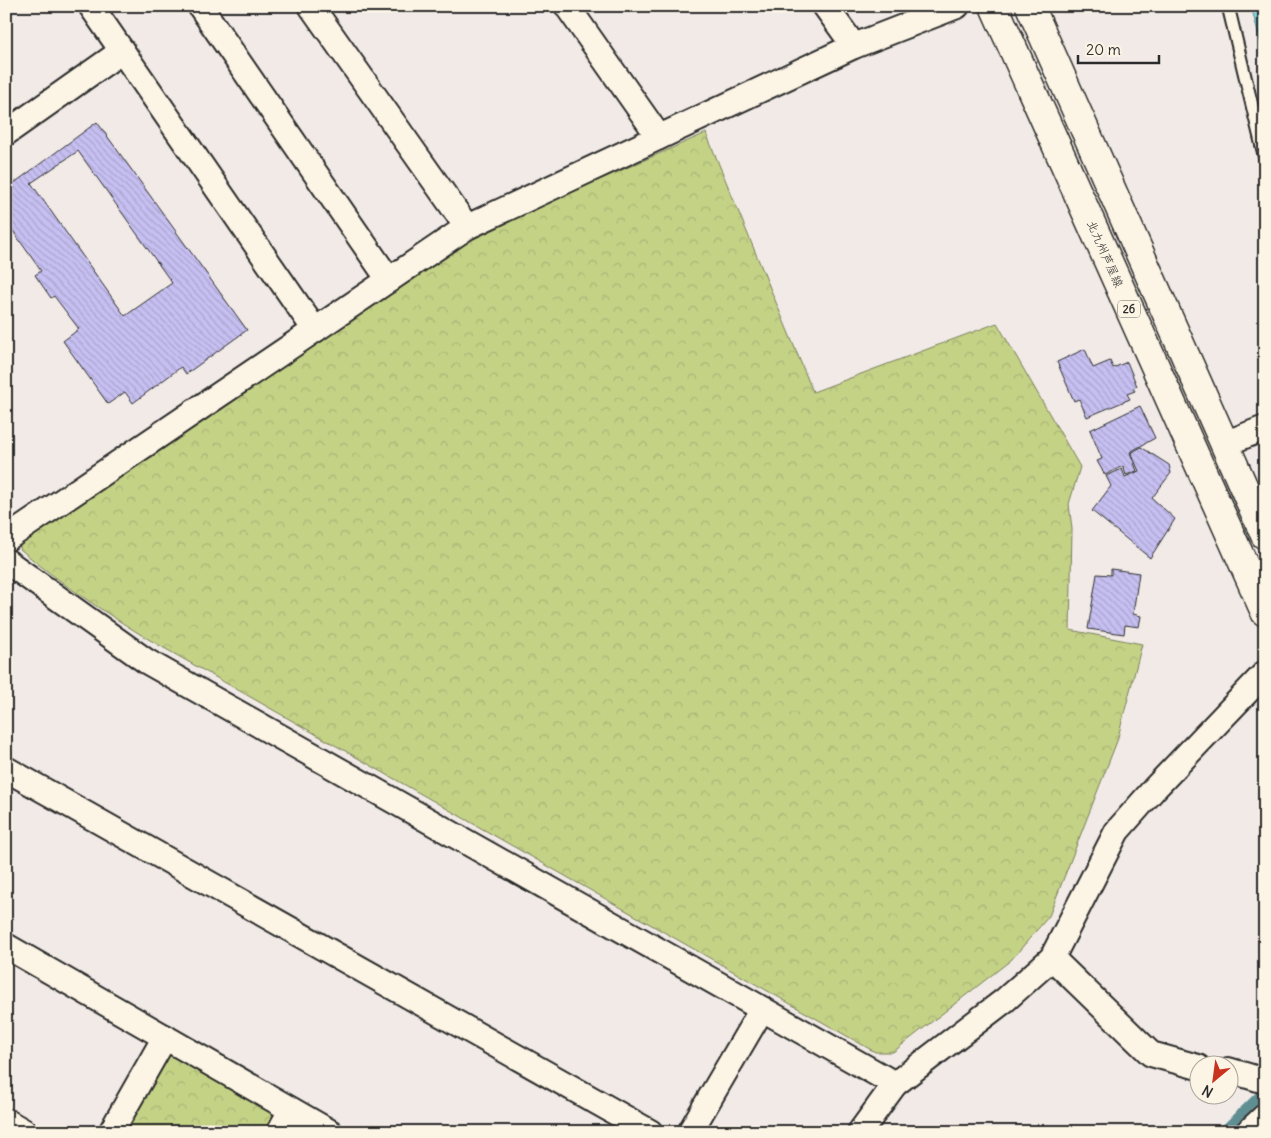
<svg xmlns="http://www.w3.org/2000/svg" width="1271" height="1138" viewBox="0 0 1271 1138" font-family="Delius,'Klee One',sans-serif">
<defs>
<pattern id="park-crowns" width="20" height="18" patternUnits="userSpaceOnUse" patternTransform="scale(1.25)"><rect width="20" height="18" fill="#c4d286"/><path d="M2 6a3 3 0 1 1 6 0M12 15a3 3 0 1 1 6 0" fill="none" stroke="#a9b474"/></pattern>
<pattern id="water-waves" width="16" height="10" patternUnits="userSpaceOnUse" patternTransform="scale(1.25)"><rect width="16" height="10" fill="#80d1d9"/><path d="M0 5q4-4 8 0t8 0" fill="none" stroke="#6fb4ba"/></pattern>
<pattern id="building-back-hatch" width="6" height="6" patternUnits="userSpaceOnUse" patternTransform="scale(1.25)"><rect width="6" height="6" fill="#c6bff1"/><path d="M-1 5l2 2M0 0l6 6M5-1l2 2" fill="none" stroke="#aaa4cf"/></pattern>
</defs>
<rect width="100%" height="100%" fill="#f1eae7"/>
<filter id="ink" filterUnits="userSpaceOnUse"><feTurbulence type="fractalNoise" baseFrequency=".02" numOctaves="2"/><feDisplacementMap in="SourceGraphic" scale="10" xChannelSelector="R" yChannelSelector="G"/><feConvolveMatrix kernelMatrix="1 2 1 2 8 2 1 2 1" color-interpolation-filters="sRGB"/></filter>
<g filter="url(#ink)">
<g fill="url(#park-crowns)" stroke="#787e58">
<path d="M706,133L813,392L997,323L1080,467L1069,504L1072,529L1070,630L1142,644L1117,741L1049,916L1011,960L893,1052H875L143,636C100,609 58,582 20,549V544L474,235Z"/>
<polygon points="166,1052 279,1115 270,1132 121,1132"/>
</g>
<polygon fill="url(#water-waves)" stroke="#5e8f93" points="1251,6 1265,6 1265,60"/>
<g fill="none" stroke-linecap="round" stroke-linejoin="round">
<polyline stroke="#5e8f93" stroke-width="9" points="1222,1132 1265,1090"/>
</g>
<g fill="url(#building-back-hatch)" stroke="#2b2b2b" fill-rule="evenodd">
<path d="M97,122L247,330L186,374L181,367L133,403L125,392L108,404L63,341L79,329L54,296L51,298L35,275L41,271L6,221V189ZM78,151L172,283L125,316L31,183Z"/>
<polygon points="1085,349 1093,368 1110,361 1113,368 1127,362 1137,386 1133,388 1135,391 1127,394 1130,399 1087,417 1079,399 1074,401 1057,362"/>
<polygon points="1140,406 1155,438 1130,452 1137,471 1126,475 1123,466 1105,475 1097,461 1102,459 1090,430"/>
<polygon points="1141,447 1169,465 1171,473 1152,498 1175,519 1150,558 1092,511 1111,486 1106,476 1122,469 1125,477 1139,471 1131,453"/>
<polygon points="1111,569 1139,573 1133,614 1141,616 1139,627 1125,625 1124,634 1088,629 1097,574 1111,575"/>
</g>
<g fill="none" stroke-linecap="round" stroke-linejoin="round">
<g stroke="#2b2b2b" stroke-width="15">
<polyline id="service" points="1228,6 1265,159"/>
</g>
<g stroke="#2b2b2b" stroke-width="28">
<g id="minor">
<polyline points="91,6 315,330"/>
<polyline points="200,6 389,280"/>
<polyline points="311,6 467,227 854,46 957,6"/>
<polyline points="567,6 659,137"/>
<polyline points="825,6 854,46"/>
<polyline points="6,133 122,51"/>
<polyline points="1224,444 1265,428"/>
<polyline points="6,539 467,227"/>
<polyline points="6,561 146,661 895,1084"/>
<polyline points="6,769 650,1132"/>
<polyline points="6,946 330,1132"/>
<polyline points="1052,958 1151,1054 1198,1067"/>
<polyline points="1228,1070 1265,1081"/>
<polyline points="6,1121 25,1132"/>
<polyline points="111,1132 165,1037"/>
<polyline points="279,1132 291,1110"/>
<polyline points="690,1132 762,1009"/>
<polyline points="860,1132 895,1084 1005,1000 1052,958 1117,831 1155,788 1265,673"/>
<polyline points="1248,1132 1265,1116"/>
</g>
</g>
<g stroke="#2b2b2b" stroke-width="31">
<g id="primary">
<polyline points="994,6 1265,612"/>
<polyline points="1030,6 1265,535"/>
</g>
</g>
<use href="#service" stroke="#fcf5e5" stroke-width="11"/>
<use href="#minor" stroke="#fcf5e5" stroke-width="24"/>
<use href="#primary" stroke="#fcf5e5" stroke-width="28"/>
</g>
</g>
<g text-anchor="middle" stroke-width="4" stroke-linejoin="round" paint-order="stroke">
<rect fill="#fcf5e5" stroke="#6a6863" stroke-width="1" x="1118" y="300.5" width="22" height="17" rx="4"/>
<g font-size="11" font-weight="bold" fill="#2b2b2b">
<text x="1129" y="313">26</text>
</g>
<g font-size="12" fill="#2b2b2b" stroke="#fcf5e5">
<text transform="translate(1105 254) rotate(66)" y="4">北九州芦屋線</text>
</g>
</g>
<rect width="1271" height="1138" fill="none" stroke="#fcf5e5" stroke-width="25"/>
<rect x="12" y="12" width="1246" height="1113" fill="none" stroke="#2b2b2b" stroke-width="2" filter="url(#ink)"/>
<g transform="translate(1214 1080) rotate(209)"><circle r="24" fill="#fcf5e5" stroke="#a8a49b"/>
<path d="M0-4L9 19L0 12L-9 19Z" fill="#c8321e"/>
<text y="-8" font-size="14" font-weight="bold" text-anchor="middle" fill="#2b2b2b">N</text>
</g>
<path d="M1078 55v8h81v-8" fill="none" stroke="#2b2b2b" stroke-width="2.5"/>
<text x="1086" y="55" font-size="15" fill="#2b2b2b" stroke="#fcf5e5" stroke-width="4" paint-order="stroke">20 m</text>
</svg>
